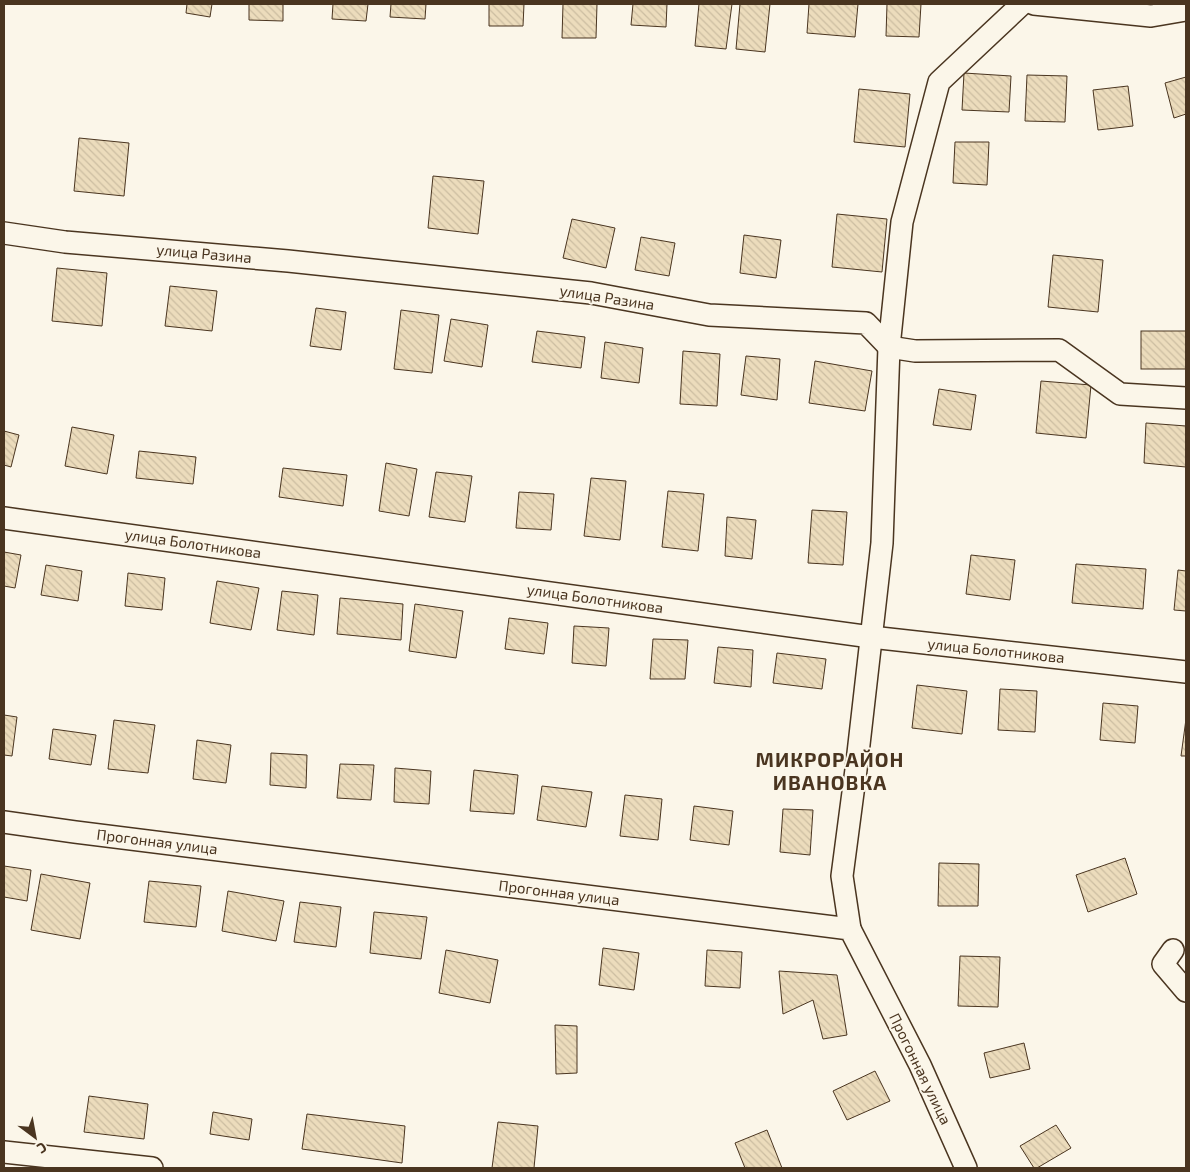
<svg xmlns="http://www.w3.org/2000/svg" width="1190" height="1172" viewBox="0 0 1190 1172" font-family="'Exo 2',sans-serif">
<defs>
<pattern id="building-back-hatch" width="6" height="6" patternUnits="userSpaceOnUse" patternTransform="scale(1.25)"><rect width="6" height="6" fill="#ecdcbc"/><path d="M-1 5l2 2M0 0l6 6M5-1l2 2" fill="none" stroke="#ccbda1"/></pattern>
</defs>
<rect width="100%" height="100%" fill="#fbf6e9"/>
<g fill="url(#building-back-hatch)" stroke="#4a3520">
<polygon points="187,4 212,4 210,17 186,13"/>
<polygon points="249,4 283,4 283,21 249,20"/>
<polygon points="333,4 368,4 366,21 332,19"/>
<polygon points="391,4 426,4 425,19 390,17"/>
<polygon points="489,4 524,4 523,26 489,26"/>
<polygon points="563,4 597,4 596,38 562,38"/>
<polygon points="633,4 667,4 666,27 631,25"/>
<polygon points="699,4 732,4 726,49 695,46"/>
<polygon points="740,4 770,4 765,52 736,49"/>
<polygon points="809,4 858,4 855,37 807,33"/>
<polygon points="887,4 921,4 919,37 886,36"/>
<polygon points="964,73 1011,76 1009,112 962,110"/>
<polygon points="1027,75 1067,76 1065,122 1025,121"/>
<polygon points="1186,77 1186,114 1174,118 1165,83"/>
<polygon points="1128,86 1133,126 1098,130 1093,90"/>
<polygon points="859,89 910,94 905,147 854,142"/>
<polygon points="79,138 129,143 124,196 74,191"/>
<polygon points="955,142 989,142 987,185 953,183"/>
<polygon points="433,176 484,181 478,234 428,228"/>
<polygon points="837,214 887,219 882,272 832,267"/>
<polygon points="572,219 615,228 606,268 563,258"/>
<polygon points="744,235 781,240 776,278 740,273"/>
<polygon points="641,237 675,243 669,276 635,270"/>
<polygon points="1053,255 1103,260 1098,312 1048,307"/>
<polygon points="57,268 107,273 102,326 52,321"/>
<polygon points="170,286 217,291 212,331 165,326"/>
<polygon points="316,308 346,312 341,350 310,346"/>
<polygon points="401,310 439,315 432,373 394,369"/>
<polygon points="451,319 488,325 482,367 444,361"/>
<polygon points="537,331 585,337 581,368 532,362"/>
<rect x="1141" y="331" width="45" height="38"/>
<polygon points="605,342 643,348 639,383 601,378"/>
<polygon points="683,351 720,354 717,406 680,404"/>
<polygon points="746,356 780,359 777,400 741,395"/>
<polygon points="815,361 872,371 865,411 809,403"/>
<polygon points="1041,381 1091,385 1086,438 1036,433"/>
<polygon points="939,389 976,395 971,430 933,425"/>
<polygon points="1146,423 1186,426 1186,467 1144,463"/>
<polygon points="72,427 114,435 107,474 65,466"/>
<polygon points="4,431 19,435 11,467 4,465"/>
<polygon points="139,451 196,457 193,484 136,478"/>
<polygon points="386,463 417,469 409,516 379,511"/>
<polygon points="283,468 347,475 343,506 279,497"/>
<polygon points="436,472 472,476 465,522 429,517"/>
<polygon points="591,478 626,481 620,540 584,536"/>
<polygon points="668,491 704,494 698,551 662,547"/>
<polygon points="519,492 554,494 551,530 516,528"/>
<polygon points="812,510 847,512 843,565 808,563"/>
<polygon points="727,517 756,520 752,559 725,556"/>
<polygon points="4,552 21,555 15,588 4,586"/>
<polygon points="971,555 1015,560 1010,600 966,594"/>
<polygon points="1076,564 1146,569 1143,609 1072,603"/>
<polygon points="46,565 82,571 78,601 41,595"/>
<polygon points="1178,570 1186,571 1186,611 1174,610"/>
<polygon points="128,573 165,578 162,610 125,606"/>
<polygon points="217,581 259,588 251,630 210,623"/>
<polygon points="282,591 318,595 314,635 277,630"/>
<polygon points="340,598 403,604 401,640 337,634"/>
<polygon points="415,604 463,611 456,658 409,651"/>
<polygon points="509,618 548,623 544,654 505,649"/>
<polygon points="574,626 609,628 606,666 572,663"/>
<polygon points="653,639 688,640 685,679 650,679"/>
<polygon points="718,647 753,650 751,687 714,683"/>
<polygon points="777,653 826,659 822,689 773,683"/>
<polygon points="917,685 967,691 962,734 912,728"/>
<polygon points="1000,689 1037,691 1035,732 998,730"/>
<polygon points="1103,703 1138,706 1135,743 1100,740"/>
<polygon points="4,715 17,717 12,756 4,755"/>
<polygon points="1186,719 1186,756 1181,756"/>
<polygon points="114,720 155,725 148,773 108,769"/>
<polygon points="53,729 96,735 91,765 49,759"/>
<polygon points="197,740 231,745 226,783 193,779"/>
<polygon points="271,753 307,755 306,788 270,785"/>
<polygon points="340,764 374,765 371,800 337,798"/>
<polygon points="395,768 431,771 429,804 394,802"/>
<polygon points="474,770 518,775 514,814 470,811"/>
<polygon points="542,786 592,792 586,827 537,820"/>
<polygon points="625,795 662,799 658,840 620,836"/>
<polygon points="694,806 733,811 729,845 690,840"/>
<polygon points="783,809 813,810 810,855 780,852"/>
<polygon points="1125,858 1137,894 1088,912 1076,875"/>
<polygon points="939,863 979,864 978,906 938,906"/>
<polygon points="4,866 31,870 27,901 4,897"/>
<polygon points="41,874 90,883 80,939 31,930"/>
<polygon points="149,881 201,886 196,927 144,922"/>
<polygon points="228,891 284,901 276,941 222,931"/>
<polygon points="300,902 341,907 336,947 294,942"/>
<polygon points="374,912 427,917 421,959 370,953"/>
<polygon points="603,948 639,953 634,990 599,985"/>
<polygon points="446,950 498,960 490,1003 439,993"/>
<polygon points="707,950 742,952 740,988 705,986"/>
<polygon points="960,956 1000,957 998,1007 958,1006"/>
<polygon points="779,971 837,975 847,1035 823,1039 813,1000 783,1014"/>
<polygon points="555,1025 577,1026 577,1073 556,1074"/>
<polygon points="1024,1043 1030,1069 990,1078 984,1053"/>
<polygon points="875,1071 890,1101 847,1120 833,1091"/>
<polygon points="89,1096 148,1104 144,1139 84,1132"/>
<polygon points="213,1112 252,1119 249,1140 210,1134"/>
<polygon points="307,1114 405,1126 402,1163 302,1149"/>
<polygon points="498,1122 538,1126 534,1168 492,1168"/>
<polygon points="1056,1125 1071,1148 1037,1168 1034,1168 1020,1146"/>
<polygon points="767,1130 782,1168 745,1168 735,1143"/>
</g>
<g fill="none" stroke-linecap="round" stroke-linejoin="round">
<g stroke="#4a3520" stroke-width="24">
<g id="street">
<polyline points="1034,4 1151,16 1186,10"/>
<polyline points="4,233 65,242 288,261 591,293 709,315 866,323 889,347 915,351 1059,350 1120,394 1186,398"/>
<polyline points="4,518 871,637 1186,672"/>
<polyline points="4,822 75,832 850,929 920,1065 966,1168"/>
<polyline points="850,929 842,876 857,762 882,543 889,347 902,222 939,82 1022,4"/>
<polyline points="1173,950 1163,964 1186,991"/>
<polyline points="4,1152 152,1168"/>
</g>
</g>
<use href="#street" stroke="#fbf6e9" stroke-width="21"/>
</g>
<g text-anchor="middle" stroke-width="4" stroke-linejoin="round" paint-order="stroke">
<g font-size="15" fill="#4a3520" stroke="#fbf6e9">
<text transform="translate(204 254) rotate(5)" y="5">улица Разина</text>
<text transform="translate(607 298) rotate(9)" y="5">улица Разина</text>
<text transform="translate(193 544) rotate(8)" y="5">улица Болотникова</text>
<text transform="translate(595 599) rotate(8)" y="5">улица Болотникова</text>
<text transform="translate(996 651) rotate(6)" y="5">улица Болотникова</text>
<text transform="translate(157 842) rotate(7)" y="5">Прогонная улица</text>
<text transform="translate(559 893) rotate(7)" y="5">Прогонная улица</text>
<text transform="translate(920 1069) rotate(64)" y="5">Прогонная улица</text>
</g>
<g font-size="20" font-weight="bold" letter-spacing="1" fill="#4a3520" stroke="#fbf6e9">
<text x="830" y="767">МИКРОРАЙОН<tspan x="830" dy="23">ИВАНОВКА</tspan></text>
</g>
</g>
<rect width="1190" height="1172" fill="none" stroke="#4a3520" stroke-width="10"/>
<g transform="translate(35 1137) rotate(148)" stroke="#fbf6e9" stroke-width="4" paint-order="stroke">
<path d="M0-4L9 19L0 12L-9 19Z" fill="#4a3520"/>
<text y="-8" font-size="14" font-weight="bold" text-anchor="middle" fill="#4a3520">С</text>
</g>
</svg>
